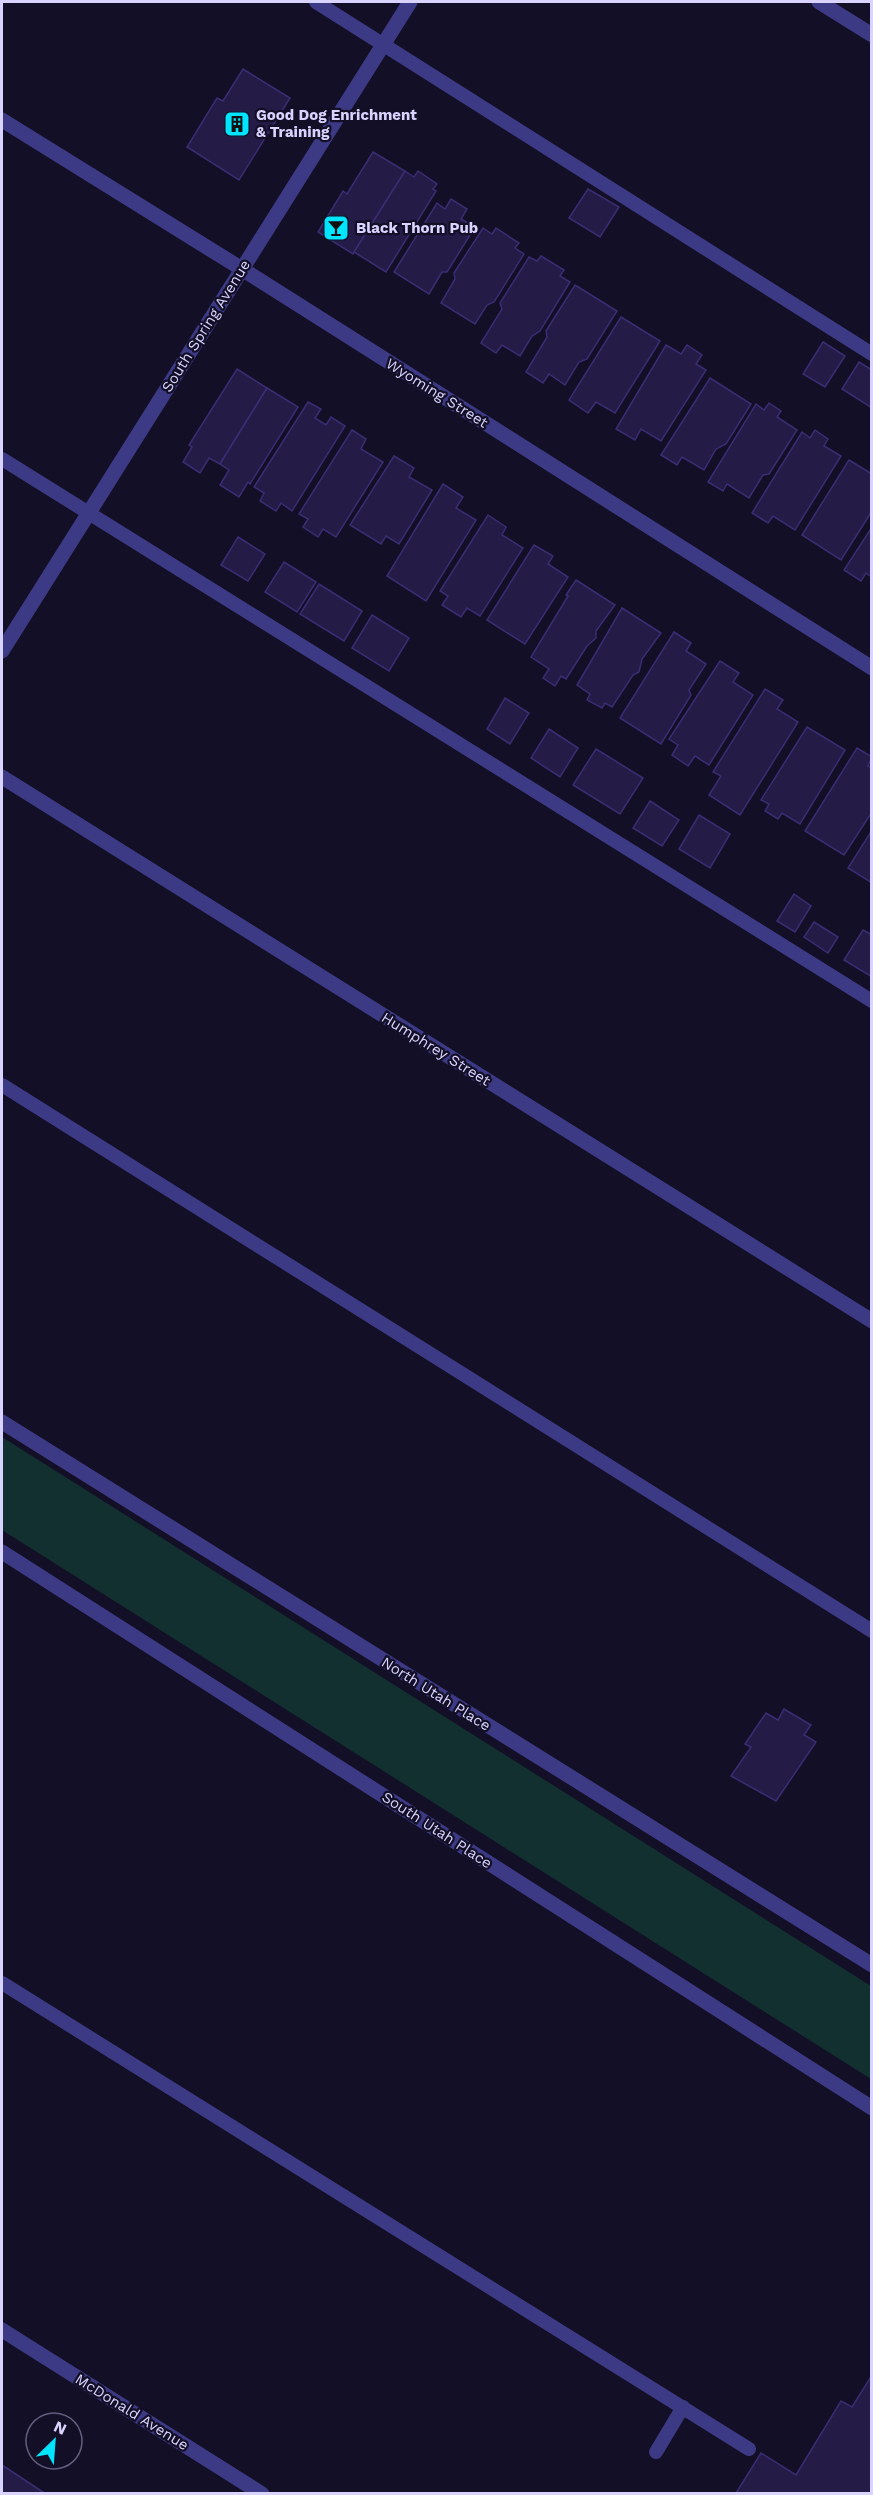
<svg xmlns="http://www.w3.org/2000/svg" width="873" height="2495" viewBox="0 0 873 2495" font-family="'Work Sans',sans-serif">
<rect width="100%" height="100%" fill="#130f26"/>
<polygon fill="#12302f" points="2,1437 871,1986 871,2079 2,1530"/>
<g fill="#241b47" stroke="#3b2d73" stroke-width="1.5">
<polygon points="243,69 290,98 239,180 187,147 217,98 223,101"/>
<polygon points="373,152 405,171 353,254 318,232 343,191 347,194"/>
<polygon points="405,171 414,177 418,171 437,184 433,189 436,191 386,272 354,252"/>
<polygon points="588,189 619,207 600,237 569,218"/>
<polygon points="451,199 467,209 461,219 475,227 447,272 442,272 429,294 394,272 437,203 445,209"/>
<polygon points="483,228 492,234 496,228 519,243 515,248 524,254 494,302 487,305 475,324 441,303 455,279 454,273"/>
<polygon points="541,256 564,270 560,276 570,282 540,331 532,336 520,356 502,345 496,353 481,343 502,309 500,303 529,257 537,261"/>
<polygon points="575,285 617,311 587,359 579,362 565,385 549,374 543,383 526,372 547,337 546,331"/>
<polygon points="621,317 660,341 615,413 596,402 588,413 569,400"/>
<polygon points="823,342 845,356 825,387 803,374"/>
<polygon points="666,345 681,354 687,345 702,355 696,364 706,370 661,441 641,429 635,440 616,429"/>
<polygon points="859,362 872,370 872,408 842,389"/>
<polygon points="237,369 267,388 220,464 209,458 200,473 183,462 192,447 189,445"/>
<polygon points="710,378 751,404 726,444 716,449 704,470 682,457 677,465 661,455"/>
<polygon points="267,388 298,407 250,484 248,482 239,497 220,485 229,470 220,464"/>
<polygon points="308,402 321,409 315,418 326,425 331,417 345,426 292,511 281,503 276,511 260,501 264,493 254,487"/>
<polygon points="769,403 781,411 777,417 797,430 769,474 763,475 749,498 727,484 723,491 708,482 756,404 764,410"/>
<polygon points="352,430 366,439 361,449 383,462 336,537 323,529 318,537 303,527 308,519 299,514"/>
<polygon points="815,430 828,439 824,446 841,456 795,530 773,516 768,523 752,513 802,432 810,438"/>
<polygon points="394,456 414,468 409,477 432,490 399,544 386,536 381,544 350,525"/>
<polygon points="849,460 872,474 872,511 841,560 802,535"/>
<polygon points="443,484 463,497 456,508 476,520 426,601 387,576"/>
<polygon points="488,515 506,527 502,535 523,548 480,616 467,608 461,617 442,605 448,596 440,591"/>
<polygon points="872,527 872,577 866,573 861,581 844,570"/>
<polygon points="238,537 265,554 248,581 221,565"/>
<polygon points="534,545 553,556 548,564 568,577 525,644 487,620"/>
<polygon points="284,562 316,582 297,612 265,592"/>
<polygon points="576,580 615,605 596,631 596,638 587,646 566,679 561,676 555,686 543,678 549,669 531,657 568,596 566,595"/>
<polygon points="319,584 362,611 344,641 300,614"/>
<polygon points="622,608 661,633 642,659 639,672 633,675 612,707 605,703 602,708 587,700 590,694 577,685"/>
<polygon points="372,615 409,638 389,671 352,648"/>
<polygon points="674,632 691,643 686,651 706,664 689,690 691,695 661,744 620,718"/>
<polygon points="720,661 739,673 733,682 753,695 709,765 695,756 688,766 672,755 678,745 669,739"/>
<polygon points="765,689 783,700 777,709 798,722 740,815 709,795 721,776 713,772"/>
<polygon points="505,698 529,713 510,744 487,729"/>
<polygon points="807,727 845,750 800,824 782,813 778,819 765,811 769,804 761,800"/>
<polygon points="549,729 578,748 560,777 531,758"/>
<polygon points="857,748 872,757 868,766 872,768 872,812 844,855 805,831"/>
<polygon points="596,749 643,778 620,814 573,785"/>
<polygon points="650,801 679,820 662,846 633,828"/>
<polygon points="699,815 730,834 710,868 679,849"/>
<polygon points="872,830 872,883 848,868"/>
<polygon points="794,894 811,906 795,932 777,921"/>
<polygon points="814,922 838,937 828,953 804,937"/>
<polygon points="863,930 872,935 872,977 844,960"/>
<polygon points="784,1709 811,1725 804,1735 816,1742 776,1801 731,1776 751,1747 745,1744 766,1713 778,1720"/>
<polygon points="872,2375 872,2494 736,2493 761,2453 796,2475 841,2401 852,2407"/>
<polygon points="2,2465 46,2494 2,2494"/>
</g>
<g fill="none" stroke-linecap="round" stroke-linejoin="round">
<g stroke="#3d3a85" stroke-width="14">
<polyline points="316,2 872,354"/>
<polyline points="2,459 872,1001"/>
<polyline points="2,1085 872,1631"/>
<polyline points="2,1983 749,2449"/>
<polyline points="656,2452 683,2407"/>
</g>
<g stroke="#3d3a85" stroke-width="15">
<polyline points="819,2 872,35"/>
<polyline points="2,120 242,269 872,668"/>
<polyline points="2,651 410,2"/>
<polyline points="2,777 872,1321"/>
<polyline points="2,1422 872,1965"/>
<polyline points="2,1552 872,2108"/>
<polyline points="2,2330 262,2494"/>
</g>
</g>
<defs>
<g id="building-square" transform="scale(1.35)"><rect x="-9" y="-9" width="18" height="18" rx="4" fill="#00e5ff" stroke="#130f26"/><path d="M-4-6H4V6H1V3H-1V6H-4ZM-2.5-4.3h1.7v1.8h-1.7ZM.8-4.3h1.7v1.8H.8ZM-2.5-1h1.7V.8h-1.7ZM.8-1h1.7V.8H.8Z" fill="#111"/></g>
<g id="bar-square" transform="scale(1.35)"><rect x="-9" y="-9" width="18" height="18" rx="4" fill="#00e5ff" stroke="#130f26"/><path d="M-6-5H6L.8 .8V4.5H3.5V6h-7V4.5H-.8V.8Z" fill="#111"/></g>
</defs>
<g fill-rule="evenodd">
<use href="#building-square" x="237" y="124"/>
<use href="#bar-square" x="336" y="228"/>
</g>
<g text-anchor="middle" stroke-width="4.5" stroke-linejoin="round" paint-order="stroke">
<g font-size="15" font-weight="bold" fill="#d9d4ff" stroke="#130f26" text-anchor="start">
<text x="256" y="120">Good Dog Enrichment<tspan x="256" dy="17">&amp; Training</tspan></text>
<text x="356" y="233">Black Thorn Pub</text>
</g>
<g font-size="15" fill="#d9d4ff" stroke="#130f26">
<text transform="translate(206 326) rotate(-58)" y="5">South Spring Avenue</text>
<text transform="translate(437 393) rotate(32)" y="5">Wyoming Street</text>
<text transform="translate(436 1049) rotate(32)" y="5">Humphrey Street</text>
<text transform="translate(436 1694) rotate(32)" y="5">North Utah Place</text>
<text transform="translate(437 1830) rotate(33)" y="5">South Utah Place</text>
<text transform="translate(132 2412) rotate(32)" y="5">McDonald Avenue</text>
</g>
</g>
<rect width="873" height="2495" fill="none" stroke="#d9d4ff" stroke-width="6"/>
<g transform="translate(54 2441) rotate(25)"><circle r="28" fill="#130f26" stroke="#625e7d" stroke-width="1.5"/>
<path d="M0-4.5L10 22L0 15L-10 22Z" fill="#00e5ff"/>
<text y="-9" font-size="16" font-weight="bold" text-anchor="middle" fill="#d9d4ff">N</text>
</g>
</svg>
